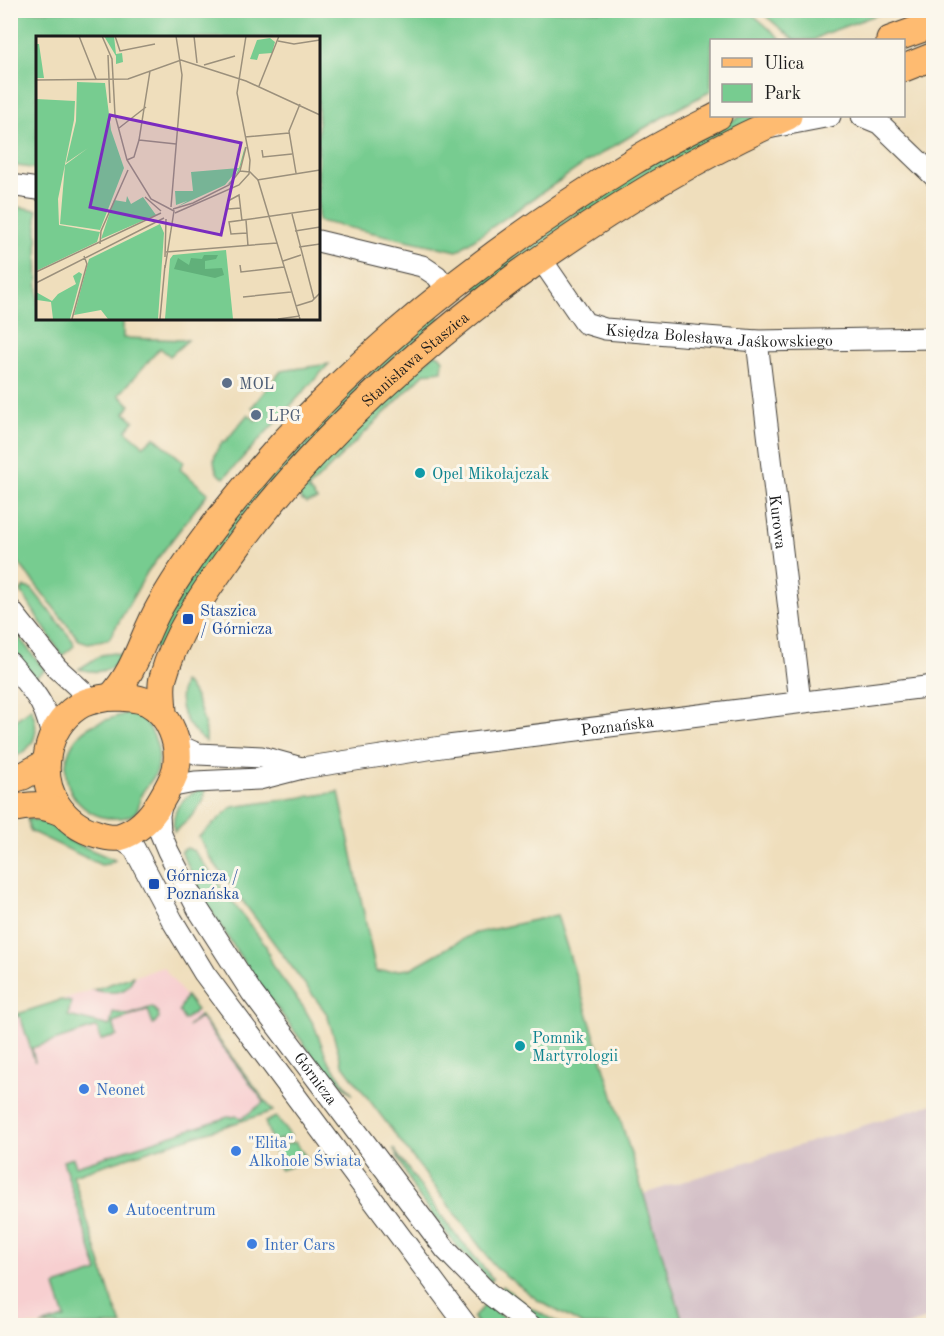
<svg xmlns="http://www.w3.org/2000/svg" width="944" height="1336" viewBox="0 0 944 1336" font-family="'Old Standard TT',serif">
<rect width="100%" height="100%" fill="#fbf7ec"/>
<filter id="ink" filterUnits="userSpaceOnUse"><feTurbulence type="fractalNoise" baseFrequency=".0167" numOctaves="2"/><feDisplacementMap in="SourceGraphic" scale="12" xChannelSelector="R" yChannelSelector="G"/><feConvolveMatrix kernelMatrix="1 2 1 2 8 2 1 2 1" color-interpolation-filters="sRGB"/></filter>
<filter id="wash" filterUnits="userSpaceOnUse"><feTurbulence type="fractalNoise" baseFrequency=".008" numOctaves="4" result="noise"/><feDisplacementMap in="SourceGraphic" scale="24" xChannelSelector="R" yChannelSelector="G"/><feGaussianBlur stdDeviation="1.35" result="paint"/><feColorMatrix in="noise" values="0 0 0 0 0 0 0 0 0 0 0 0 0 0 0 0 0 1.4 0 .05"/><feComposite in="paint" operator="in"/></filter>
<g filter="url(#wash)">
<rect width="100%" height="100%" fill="#efdebc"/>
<polygon fill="#f7cfd0" points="163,967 273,1111 73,1175 111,1297 122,1325 11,1325 10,1016"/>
<polygon fill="#d2bdc5" points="933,1104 933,1317 905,1326 684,1325 643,1194"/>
<g fill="#77cc90" stroke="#4a7456" stroke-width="1.5">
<polygon points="749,11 782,40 712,40 711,91 668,114 587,162 457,251 318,221 318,38 38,38 37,169 11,165 11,11"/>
<polygon points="760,11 887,11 824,34 814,40 794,40"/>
<path d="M742,116H762L480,292L473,285C558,223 645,160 742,116Z"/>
<polygon points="11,206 37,210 38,318 123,318 123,338 188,340 170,356 160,348 119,395 130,405 125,413 134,421 126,431 144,446 154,437 184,462 180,469 208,493 148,571 109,639 88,643 79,640 11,553"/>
<polygon points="436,313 442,322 272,487 264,479 334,405"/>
<polygon points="434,354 439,355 443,360 442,371 425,373 308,489 317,500 306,503 301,500 297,489 344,439"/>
<path d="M329,364L224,478L218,474C211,461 214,452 223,441L225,442L248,414L256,421L261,415L252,407L281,371Z"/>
<polygon points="262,484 269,489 162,651 152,647 202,558"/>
<polygon points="24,587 32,589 73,641 74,646 62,656 21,591"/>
<polygon points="10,626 45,670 34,678 11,648"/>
<path d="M114,653L124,656C113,672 97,674 79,669L101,655Z"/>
<path d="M183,682C195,688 208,728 206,742C186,727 175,707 183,682Z"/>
<path d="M31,708C41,731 36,749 11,758V727L12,723Z"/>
<path d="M131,711C151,720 163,749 157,770C154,779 147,785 142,793C139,798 140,806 137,810C131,820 111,819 102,817C64,806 54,760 81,733C95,720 115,719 131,711Z"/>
<path d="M205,787C207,804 186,823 174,832C170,808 184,795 205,787Z"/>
<polygon points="339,792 376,972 410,969 472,934 557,915 684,1325 583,1325 539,1301 496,1268 342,1064 327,1014 209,856 199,837 232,807"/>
<polygon points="27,818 49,824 68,840 115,860 108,864 101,865 30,831"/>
<polygon points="187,848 194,851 266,946 273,967 304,1008 314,1025 328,1061 353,1095 316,1060 250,972 206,903 181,851"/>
<path d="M133,976C128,997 108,993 93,990Z"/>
<polygon points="186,996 197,1010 184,1020 179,1011"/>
<polygon points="61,1000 71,1002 68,1016 110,1026 113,1012 129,1015 152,1007 158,1013 159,1019 153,1024 148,1010 113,1022 117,1036 101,1040 97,1027 32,1048 35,1062 20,1016 11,1018 11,1016"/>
<polygon points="200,1015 273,1111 73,1175 111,1297 122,1325 41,1325 65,1318 55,1286 98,1272 63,1161 73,1158 76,1166 231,1116 232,1117 237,1116 241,1119 264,1102 200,1017 188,1026"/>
<polygon points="276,1117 291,1136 272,1142 265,1122"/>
<polygon points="295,1142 309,1161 280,1170 274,1148"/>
<polygon points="393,1148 449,1226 493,1279 491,1282 454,1243 416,1193"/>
<path d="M503,1286L529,1307L562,1325C537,1325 517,1305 499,1290Z"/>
<polygon points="486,1304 514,1325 479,1325 473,1318"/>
</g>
</g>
<g filter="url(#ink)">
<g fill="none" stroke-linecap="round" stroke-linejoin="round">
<g stroke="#3c3934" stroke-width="23">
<g id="minor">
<polyline points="862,116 879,123 934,176"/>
<polyline points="773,127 830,116"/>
<polyline points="10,185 38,189"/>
<polyline points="318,241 422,266 437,276 447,290"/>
<path id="s1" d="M541,259L585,323L605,329L757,341L934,338"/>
<path id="s2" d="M757,341L800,702"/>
<polyline points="10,609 57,668 92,700"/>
<path d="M10,663C33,691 48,704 52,741"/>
<polyline points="174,735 184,748 198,754 262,757 302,768"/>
<path id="s3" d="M168,787L195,782L259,779L302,768L448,746L934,686"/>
<path id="s4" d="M163,798L159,815L160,832L168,851L198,909L252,993L446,1250L488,1293L531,1326"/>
<polyline points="118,837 134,848 172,920 204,973 467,1326"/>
</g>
</g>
<g stroke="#3c3934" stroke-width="29">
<g id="major">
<polyline points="890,40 934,24"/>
<polyline points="904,68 934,56"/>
<path d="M111,697C137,669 142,637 160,606C181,569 206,535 233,502C343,363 484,253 634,161C661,144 690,130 718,116"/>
<path d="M111,697C123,697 136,697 147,702C170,714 181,744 176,769C173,780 166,792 160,802C151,817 137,832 119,837C113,838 103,836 97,834C79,829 67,820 57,805C37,774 46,728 77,707C87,700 99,699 111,697Z"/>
<path id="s5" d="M163,714C163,703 160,688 163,678C175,633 204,593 231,555C308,447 409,356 515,277C601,215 691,158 788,116"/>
<polyline points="10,780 23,776 46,763"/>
<path d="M10,809C33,804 42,804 63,813"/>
</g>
</g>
<use href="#minor" stroke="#fff" stroke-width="21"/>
<use href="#major" stroke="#febb71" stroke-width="27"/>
</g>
</g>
<g fill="#5c6f8a" stroke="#fbf7ec" stroke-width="2">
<circle cx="227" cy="383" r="6"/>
<circle cx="256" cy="415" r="6"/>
</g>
<g fill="#0f9aa8" stroke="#fbf7ec" stroke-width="2">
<circle cx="420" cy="473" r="6"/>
<circle cx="520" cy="1046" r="6"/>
</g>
<g fill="#1a4fb4" stroke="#fbf7ec" stroke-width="2">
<rect x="182" y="613" width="12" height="12" rx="3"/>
<rect x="148" y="878" width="12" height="12" rx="3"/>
</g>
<g fill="#3f7fe0" stroke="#fbf7ec" stroke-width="2">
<circle cx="84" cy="1089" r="6"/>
<circle cx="236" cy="1151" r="6"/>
<circle cx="113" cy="1209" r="6"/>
<circle cx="252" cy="1244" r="6"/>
</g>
<g text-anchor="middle" stroke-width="6" stroke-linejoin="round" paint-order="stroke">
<g font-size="16" fill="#1c1c1c" stroke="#fbf7ec">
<text dy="6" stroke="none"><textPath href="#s1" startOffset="213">Księdza Bolesława Jaśkowskiego</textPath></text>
<text dy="6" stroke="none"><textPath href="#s5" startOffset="447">Stanisława Staszica</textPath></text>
<text dy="6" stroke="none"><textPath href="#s2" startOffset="182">Kurowa</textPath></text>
<text dy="6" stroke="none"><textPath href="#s3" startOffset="454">Poznańska</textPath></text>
<text dy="6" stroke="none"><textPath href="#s4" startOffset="327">Górnicza</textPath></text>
</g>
<g font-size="16" fill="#4e5e75" stroke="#fbf7ec" text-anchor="start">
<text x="239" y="389">MOL</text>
<text x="268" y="421">LPG</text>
</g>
<g font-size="16" fill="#0d838f" stroke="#fbf7ec" text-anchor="start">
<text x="432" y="479">Opel Mikołajczak</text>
<text x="532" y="1043">Pomnik<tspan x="532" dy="18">Martyrologii</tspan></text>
</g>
<g font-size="16" fill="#164399" stroke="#fbf7ec" text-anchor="start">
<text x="200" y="616">Staszica<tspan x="200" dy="18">/ Górnicza</tspan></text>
<text x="166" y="881">Górnicza /<tspan x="166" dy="18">Poznańska</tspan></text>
</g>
<g font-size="16" fill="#366cbe" stroke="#fbf7ec" text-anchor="start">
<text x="96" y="1095">Neonet</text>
<text x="248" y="1148">"Elita"<tspan x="248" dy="18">Alkohole Świata</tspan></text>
<text x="125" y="1215">Autocentrum</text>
<text x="264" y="1250">Inter Cars</text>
</g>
</g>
<g transform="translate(36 36)">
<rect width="284" height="284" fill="#efdebc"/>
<path d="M68,0H78L80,18L86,17L87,26L80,28V20ZM234,2L239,6L236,17L223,18L221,24L214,23L221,4ZM0,8H3L8,42H0ZM41,46L69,47L75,94L88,132L64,194L24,188L29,129L52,112L30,127L40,85ZM0,63L39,65L38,84L22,163L23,189L64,196L61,206L0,235ZM209,110L208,119L203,135L194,147L191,149L199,140L203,132L189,149L141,171L151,165L140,169L139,155H157L155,136L203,132ZM91,160L95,168L107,161L120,179L65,203L78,164L90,166ZM124,188L128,197L122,283H72L65,274L38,279L53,223ZM190,214L197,283H129L134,223L137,219ZM43,236L46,238L34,283H17L15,266L1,264L0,270V256L16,265L22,258L40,248L37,240Z" fill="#77cc90"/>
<path d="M168,219H182L180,223L169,225V233L186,232L188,239L179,242L138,233L142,222L153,229L155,222L166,223Z" fill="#61b07a"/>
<path fill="none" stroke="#9b907c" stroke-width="1.5" d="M43,0L60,43M66,0L76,23L79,79L91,124L115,163L138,175L129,232M79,0L84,15L119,8M158,0L161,27M242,5L258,8L284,4M72,19L74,67M168,29L199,20M0,44L92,43L145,24L210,45L284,79M223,50L243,0M83,92L110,71M209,101L253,97M103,104L140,108M226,114L227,121L256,118M91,124L98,121L103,104L114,35M204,135L214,136L222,144L264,283M260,137L253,95L264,68M221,144L284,134M109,161L125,175M135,171L146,39L140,0M205,172L192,173V165L203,159L206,185M137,173L157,167L193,149L204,135L210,111M139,177L203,149L213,138L214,124L201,57L210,0M256,178L278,263M210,184L212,210M259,195L284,191M211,197L195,198L193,186L284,173M64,208L65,195L92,134M263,211L284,208M130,216L241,207M129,221L130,183M247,225L265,219M204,229L205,236L248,231M0,236L125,177M0,247L128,182M207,261L255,256M260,270L276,265L284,257M36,283L51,228L48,220M124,283L129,229M242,283L264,280"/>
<path fill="#7b2cbf" fill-opacity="0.15" stroke="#7b2cbf" stroke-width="3" d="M74,79L205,107L185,199L54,171Z"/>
<rect width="284" height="284" fill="none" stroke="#1c1c1c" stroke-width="3"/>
</g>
<rect width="944" height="1336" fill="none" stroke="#fbf7ec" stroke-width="36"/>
<rect x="710" y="39" width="195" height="78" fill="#fbf7ec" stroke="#a29f99" stroke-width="1.5"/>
<rect x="722" y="58" width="30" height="9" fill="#febb71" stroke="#a29f99" stroke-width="1.5"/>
<text x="764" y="69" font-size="18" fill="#1c1c1c">Ulica</text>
<rect x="722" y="84" width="30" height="18" fill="#77cc90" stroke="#a29f99" stroke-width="1.5"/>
<text x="764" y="99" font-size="18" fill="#1c1c1c">Park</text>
</svg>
